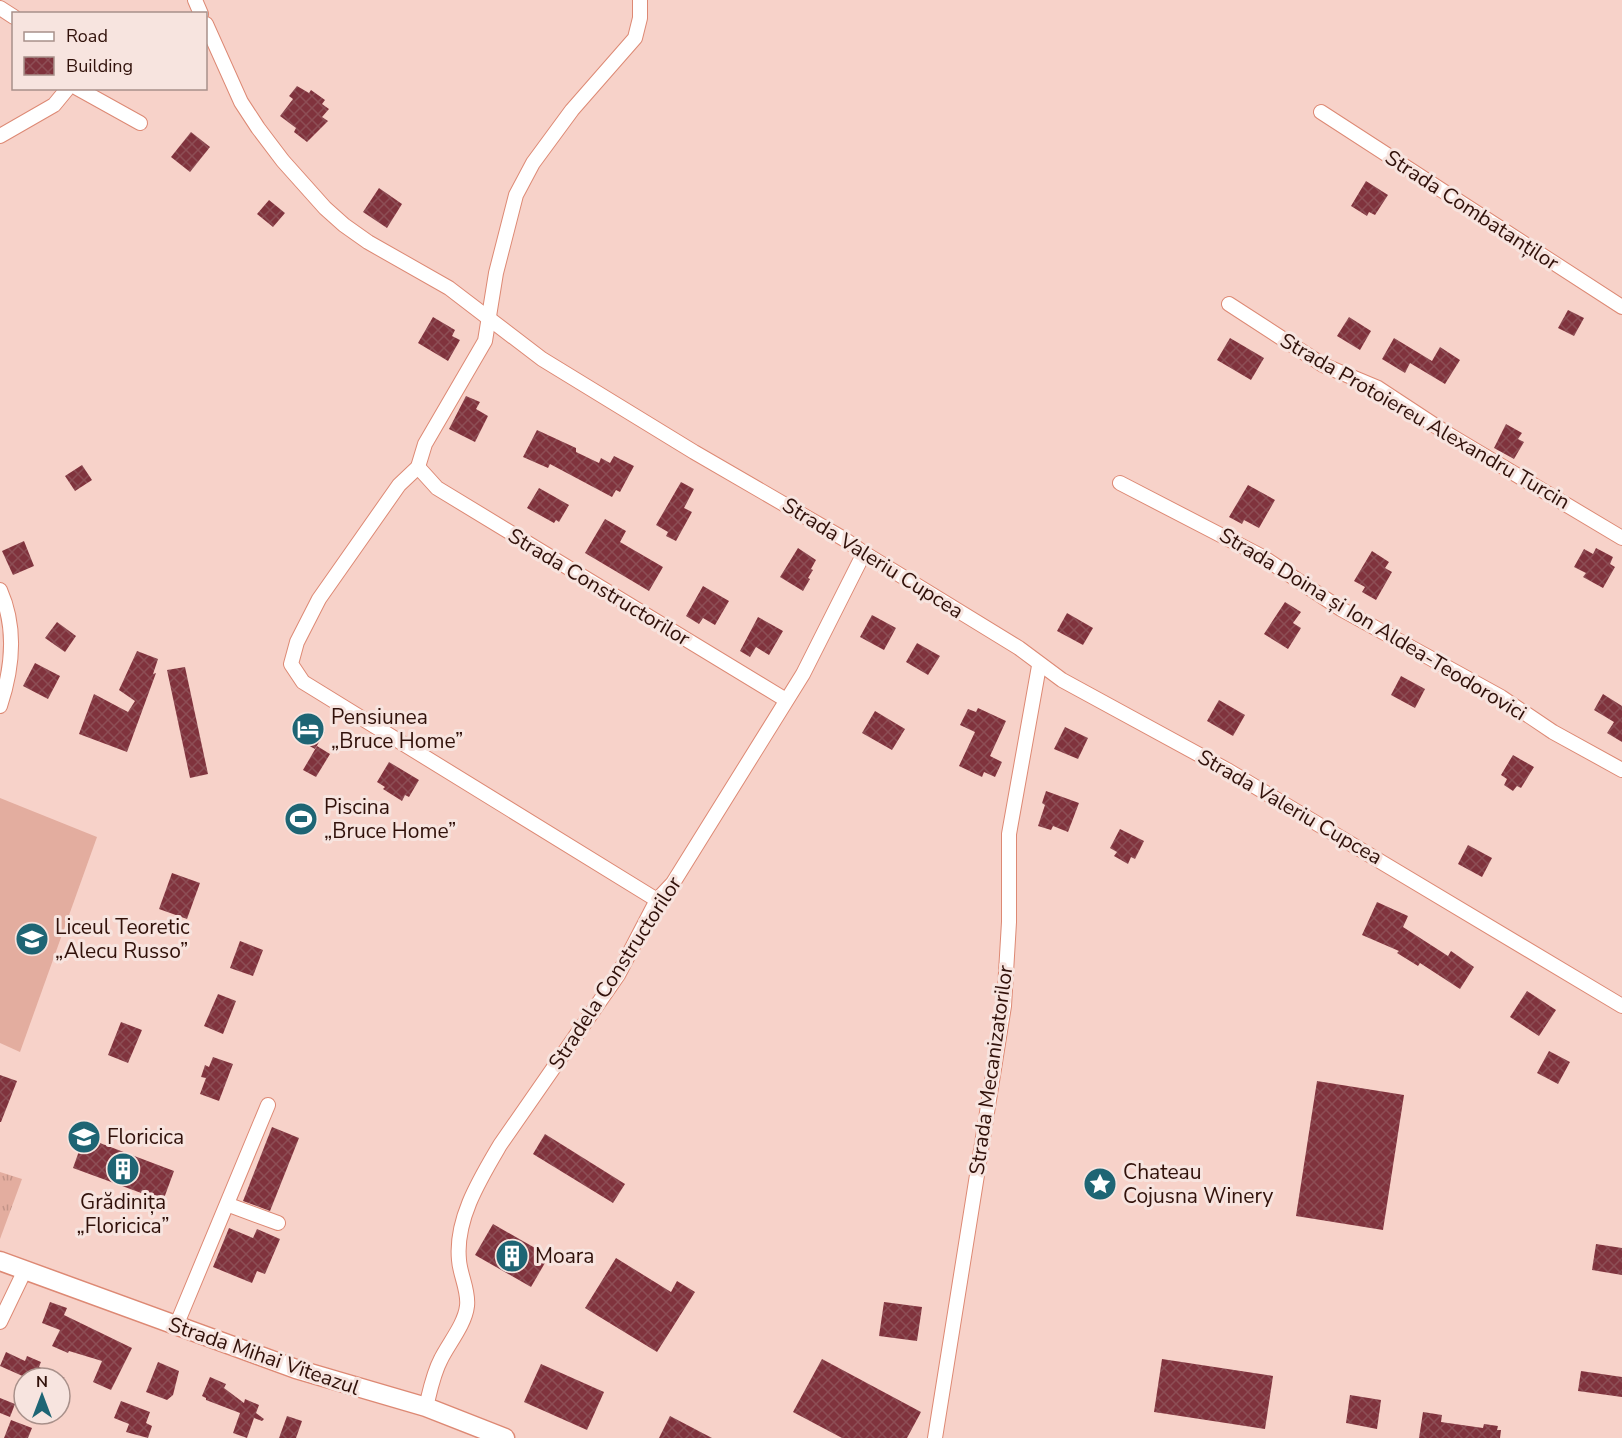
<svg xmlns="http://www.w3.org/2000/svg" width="1622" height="1438" viewBox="0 0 1622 1438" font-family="'Nunito Sans',sans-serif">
<defs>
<pattern id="grass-tufts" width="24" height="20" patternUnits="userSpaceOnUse" patternTransform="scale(1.5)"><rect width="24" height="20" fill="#e3ad9f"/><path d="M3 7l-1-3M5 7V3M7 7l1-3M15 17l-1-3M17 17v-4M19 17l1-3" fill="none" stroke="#c39488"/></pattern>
<pattern id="building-cross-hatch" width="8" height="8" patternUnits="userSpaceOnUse" patternTransform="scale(1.5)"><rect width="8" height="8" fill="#80333d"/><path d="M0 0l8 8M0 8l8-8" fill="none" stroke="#8d4e55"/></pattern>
</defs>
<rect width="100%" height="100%" fill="#f7d2c9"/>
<polygon fill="url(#grass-tufts)" points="0,1172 22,1179 0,1239"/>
<polygon fill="#e3ad9f" points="0,798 97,837 20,1052 0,1043"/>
<g fill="url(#building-cross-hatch)">
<polygon points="297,86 309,93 311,90 325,100 322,104 329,109 322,117 328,121 307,142 294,132 296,128 280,116 293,99 289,96"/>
<polygon points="191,132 210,147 190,172 171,157"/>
<polygon points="1366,181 1388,195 1375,215 1369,212 1367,216 1351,206"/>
<polygon points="379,188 402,204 387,228 363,212"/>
<polygon points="269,200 285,213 273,227 257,214"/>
<polygon points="1568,310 1584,318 1574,336 1558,328"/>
<polygon points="433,317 455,330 452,336 460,340 448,361 418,343"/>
<polygon points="1349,317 1371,331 1360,350 1337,336"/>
<polygon points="1230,338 1264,358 1251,380 1217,360"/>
<polygon points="1394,338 1432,361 1440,347 1460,360 1445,384 1410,363 1405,373 1382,359"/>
<polygon points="466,396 480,402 476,409 488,416 475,442 449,429"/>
<polygon points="1506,424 1522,433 1518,439 1524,442 1514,459 1494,448"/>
<polygon points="537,430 576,448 576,452 599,463 601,458 610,463 614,456 634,466 620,492 616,490 612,497 550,464 548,468 523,457"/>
<polygon points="82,465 92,480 75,491 65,476"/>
<polygon points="681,482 694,489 684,508 692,512 676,541 666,536 668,532 656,525"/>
<polygon points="1248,485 1275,500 1259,528 1244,520 1242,524 1229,517"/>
<polygon points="539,488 569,505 559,522 556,520 554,523 527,508"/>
<polygon points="605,519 626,531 620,542 663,567 649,591 585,553"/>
<polygon points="24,541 34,566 13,575 2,551"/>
<polygon points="798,548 816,560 811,569 813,570 808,578 810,579 803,591 780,577"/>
<polygon points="1596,548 1613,557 1610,564 1615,567 1603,588 1583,577 1586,573 1574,567 1584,549 1593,554"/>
<polygon points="1372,551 1389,562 1385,568 1392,572 1376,600 1362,592 1365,587 1354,581"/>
<polygon points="703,586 729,601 715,625 703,618 699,624 686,616"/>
<polygon points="1285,602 1301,612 1293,623 1301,628 1288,649 1264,634"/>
<polygon points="1067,613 1093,628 1083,645 1057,631"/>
<polygon points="872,615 896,628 884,650 860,637"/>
<polygon points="758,617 783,631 769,655 756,647 750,657 740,651"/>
<polygon points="57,622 76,636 65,652 45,638"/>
<polygon points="917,643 940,656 928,675 906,662"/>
<polygon points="137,651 158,659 153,674 156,673 127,752 79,734 94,694 128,712 135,701 119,690"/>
<polygon points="35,663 60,676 48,699 23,686"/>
<polygon points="185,667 208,774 190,778 167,670"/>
<polygon points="1401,676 1425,689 1415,708 1391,695"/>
<polygon points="1603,694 1622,706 1622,742 1607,733 1614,722 1594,710"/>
<polygon points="1219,700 1245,715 1233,736 1207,721"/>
<polygon points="978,708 1006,721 990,756 1002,762 995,777 984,772 982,777 959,766 975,732 960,725 968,709 976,712"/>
<polygon points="875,711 905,729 892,750 862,733"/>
<polygon points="305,716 321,725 319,728 325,732 315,749 293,737"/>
<polygon points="1065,727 1088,738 1078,759 1054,749"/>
<polygon points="317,746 330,754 316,777 303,770"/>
<polygon points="1513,755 1534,767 1521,788 1517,786 1513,791 1504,785 1507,779 1501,775"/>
<polygon points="389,762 419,780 409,797 405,795 402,801 383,789 385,787 377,782"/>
<polygon points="1046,791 1079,803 1068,832 1053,826 1051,830 1038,826 1045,805 1042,803"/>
<polygon points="1120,829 1144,841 1135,859 1131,857 1128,864 1114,856 1117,852 1110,848"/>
<polygon points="1468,845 1492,858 1482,877 1458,864"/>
<polygon points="172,873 200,883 187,919 159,909"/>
<polygon points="1377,902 1408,916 1403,927 1448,956 1451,951 1474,967 1460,989 1420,963 1418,966 1397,953 1399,951 1362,935"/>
<polygon points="240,941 263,950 253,976 230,968"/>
<polygon points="1527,991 1556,1010 1539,1036 1510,1017"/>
<polygon points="218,994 236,1001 223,1034 204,1026"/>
<polygon points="121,1022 142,1030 128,1063 108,1055"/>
<polygon points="1549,1051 1570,1062 1558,1084 1537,1073"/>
<polygon points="213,1057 233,1064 219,1101 200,1094 206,1078 201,1077 205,1065 209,1067"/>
<polygon points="0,1075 17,1081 1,1122 0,1122"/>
<polygon points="1317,1081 1404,1095 1383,1230 1296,1216"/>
<polygon points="272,1127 299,1138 270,1211 243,1201"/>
<polygon points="545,1134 625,1184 613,1203 533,1154"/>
<polygon points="84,1137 174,1171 163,1201 73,1168"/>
<polygon points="493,1224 549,1256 531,1287 475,1255"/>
<polygon points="229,1228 253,1238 257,1229 280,1239 265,1274 257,1271 252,1283 213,1267"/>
<polygon points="1596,1244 1622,1248 1622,1275 1592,1270"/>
<polygon points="616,1258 671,1292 677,1281 695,1292 657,1352 585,1308"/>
<polygon points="50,1302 67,1308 64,1315 132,1348 111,1390 93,1382 102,1361 69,1351 68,1353 52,1346 60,1330 42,1323"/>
<polygon points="884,1302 922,1307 917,1341 879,1336"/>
<polygon points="6,1352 25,1361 27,1356 41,1362 39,1367 65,1378 27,1378 0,1366"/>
<polygon points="822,1359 921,1412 907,1438 842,1438 793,1412"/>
<polygon points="1162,1359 1273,1376 1265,1429 1154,1412"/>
<polygon points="158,1362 179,1371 173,1395 167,1400 146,1392"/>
<polygon points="541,1364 604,1392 587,1430 524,1402"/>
<polygon points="1581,1371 1622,1377 1622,1397 1578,1391"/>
<polygon points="210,1377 226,1384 224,1388 244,1403 245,1399 259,1405 256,1413 264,1419 262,1421 254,1418 247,1438 233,1433 240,1413 206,1400 206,1398 202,1396"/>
<polygon points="1350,1395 1381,1400 1377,1429 1346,1423"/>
<polygon points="0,1398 15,1404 10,1417 0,1413"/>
<polygon points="121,1401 150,1412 146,1423 152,1426 148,1438 126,1432 129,1424 114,1418"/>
<polygon points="1423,1412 1442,1415 1441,1422 1483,1428 1484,1424 1498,1426 1497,1430 1501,1430 1500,1438 1419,1438"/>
<polygon points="287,1416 302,1421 296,1438 279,1438"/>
<polygon points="670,1416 712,1438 659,1438"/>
<polygon points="11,1420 32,1428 28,1438 4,1438"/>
</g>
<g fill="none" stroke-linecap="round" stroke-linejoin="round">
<g stroke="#dd8974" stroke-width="16">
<g id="street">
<polyline points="195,0 201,14"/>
<polyline points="640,0 640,18 635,38 572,110 533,163 516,195 496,273 485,341 425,444 418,467 399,485 319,599 297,642 291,664 303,682 657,900"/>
<polyline points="0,8 14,17"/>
<polyline points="206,24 241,102 258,128 283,161 325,208 344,225 368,242 449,288 542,359 694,452 844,539 864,553 1019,648 1062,680 1229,771 1622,1006"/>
<polyline points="77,88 140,123"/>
<polyline points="1321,112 1622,307"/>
<polyline points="0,136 54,105 68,88"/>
<polyline points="1229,304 1323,365 1378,388 1448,434 1622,538"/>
<polyline points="418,467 437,488 786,700"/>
<polyline points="1120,483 1261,556 1341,609 1501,697 1553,732 1622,770"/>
<path d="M0,590C17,628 13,667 0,706"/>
<polyline points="229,1205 278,1223"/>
<polyline points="0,1322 25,1270"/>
<polyline points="176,1326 268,1105"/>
<path d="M426,1407C430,1391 433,1374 441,1359C449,1343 465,1324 467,1306C469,1291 460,1275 459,1260C455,1219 480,1179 500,1145L618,975L657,900L673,883L803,674L864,553"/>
<polyline points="935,1438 1004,1006 1009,922 1009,834 1039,666"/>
</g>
</g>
<g stroke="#dd8974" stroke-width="21">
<polyline id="secondary" points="0,1261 296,1369 426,1407 505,1438"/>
</g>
<use href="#street" stroke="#fff" stroke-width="14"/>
<use href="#secondary" stroke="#fff" stroke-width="18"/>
</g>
<defs>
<g id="hotel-disc" transform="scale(1.725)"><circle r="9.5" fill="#1e6574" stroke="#f7e4df"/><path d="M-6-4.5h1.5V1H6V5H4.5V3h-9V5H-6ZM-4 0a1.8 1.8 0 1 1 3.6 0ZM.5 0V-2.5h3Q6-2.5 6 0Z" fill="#fff"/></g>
<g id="stadium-disc" transform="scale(1.725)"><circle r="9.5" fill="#1e6574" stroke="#f7e4df"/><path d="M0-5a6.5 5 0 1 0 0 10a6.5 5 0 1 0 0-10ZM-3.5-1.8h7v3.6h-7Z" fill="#fff"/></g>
<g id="school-disc" transform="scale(1.725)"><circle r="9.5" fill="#1e6574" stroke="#f7e4df"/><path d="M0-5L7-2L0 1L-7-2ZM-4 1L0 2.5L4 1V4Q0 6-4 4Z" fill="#fff"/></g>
<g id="building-disc" transform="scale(1.725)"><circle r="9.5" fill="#1e6574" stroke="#f7e4df"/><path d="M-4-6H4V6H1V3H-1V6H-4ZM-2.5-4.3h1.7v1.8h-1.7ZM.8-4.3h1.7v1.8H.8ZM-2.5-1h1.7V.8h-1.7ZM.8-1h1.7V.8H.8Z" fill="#fff"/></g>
<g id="sight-disc" transform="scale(1.725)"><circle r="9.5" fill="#1e6574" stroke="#f7e4df"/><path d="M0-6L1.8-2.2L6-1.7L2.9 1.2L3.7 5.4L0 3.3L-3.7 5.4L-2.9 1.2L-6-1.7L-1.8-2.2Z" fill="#fff"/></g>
</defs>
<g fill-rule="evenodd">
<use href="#hotel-disc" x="308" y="729"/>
<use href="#stadium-disc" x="301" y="819"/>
<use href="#school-disc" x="32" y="939"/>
<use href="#school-disc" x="84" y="1137"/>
<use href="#building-disc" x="123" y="1169"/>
<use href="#sight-disc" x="1100" y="1184"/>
<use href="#building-disc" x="512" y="1256"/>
</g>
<g text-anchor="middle" stroke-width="6" stroke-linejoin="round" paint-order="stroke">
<g font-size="21" fill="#31110a" stroke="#f7e4df">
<text transform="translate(1472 210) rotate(33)" y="7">Strada Combatanților</text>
<text transform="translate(1425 421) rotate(30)" y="7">Strada Protoiereu Alexandru Turcin</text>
<text transform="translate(873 558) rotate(32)" y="7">Strada Valeriu Cupcea</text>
<text transform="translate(599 587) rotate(31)" y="7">Strada Constructorilor</text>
<text transform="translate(1373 624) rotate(31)" y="7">Strada Doina și Ion Aldea-Teodorovici</text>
<text transform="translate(1290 807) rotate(30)" y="7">Strada Valeriu Cupcea</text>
<text transform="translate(615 973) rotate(-57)" y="7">Stradela Constructorilor</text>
<text transform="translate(991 1070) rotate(-82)" y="7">Strada Mecanizatorilor</text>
<text transform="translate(264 1356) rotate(19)" y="7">Strada Mihai Viteazul</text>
</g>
<g font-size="21" fill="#31110a" stroke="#f7e4df" text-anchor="start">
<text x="331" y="724">Pensiunea<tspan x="331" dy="24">„Bruce Home”</tspan></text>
<text x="324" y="814">Piscina<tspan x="324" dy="24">„Bruce Home”</tspan></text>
<text x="55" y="934">Liceul Teoretic<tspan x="55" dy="24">„Alecu Russo”</tspan></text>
<text x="107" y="1144">Floricica</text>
<text x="1123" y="1179">Chateau<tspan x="1123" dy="24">Cojusna Winery</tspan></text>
<text x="123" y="1209" text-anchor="middle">Grădinița<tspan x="123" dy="24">„Floricica”</tspan></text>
<text x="535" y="1263">Moara</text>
</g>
</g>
<rect x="12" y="12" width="195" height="78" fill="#f7e4df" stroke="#a8908a" stroke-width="1.5"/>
<rect x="24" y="32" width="30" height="9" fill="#ffffff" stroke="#a8908a" stroke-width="1.5"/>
<text x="66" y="42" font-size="18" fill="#31110a">Road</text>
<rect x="24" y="57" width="30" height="18" fill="url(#building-cross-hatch)" stroke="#a8908a" stroke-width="1.5"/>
<text x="66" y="72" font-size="18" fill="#31110a">Building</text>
<g transform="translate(42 1396)"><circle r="28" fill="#f7e4df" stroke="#a8908a" stroke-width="1.5"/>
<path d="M0-4.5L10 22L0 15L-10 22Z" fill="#1e6574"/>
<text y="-9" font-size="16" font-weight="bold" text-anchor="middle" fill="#31110a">N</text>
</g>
</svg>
